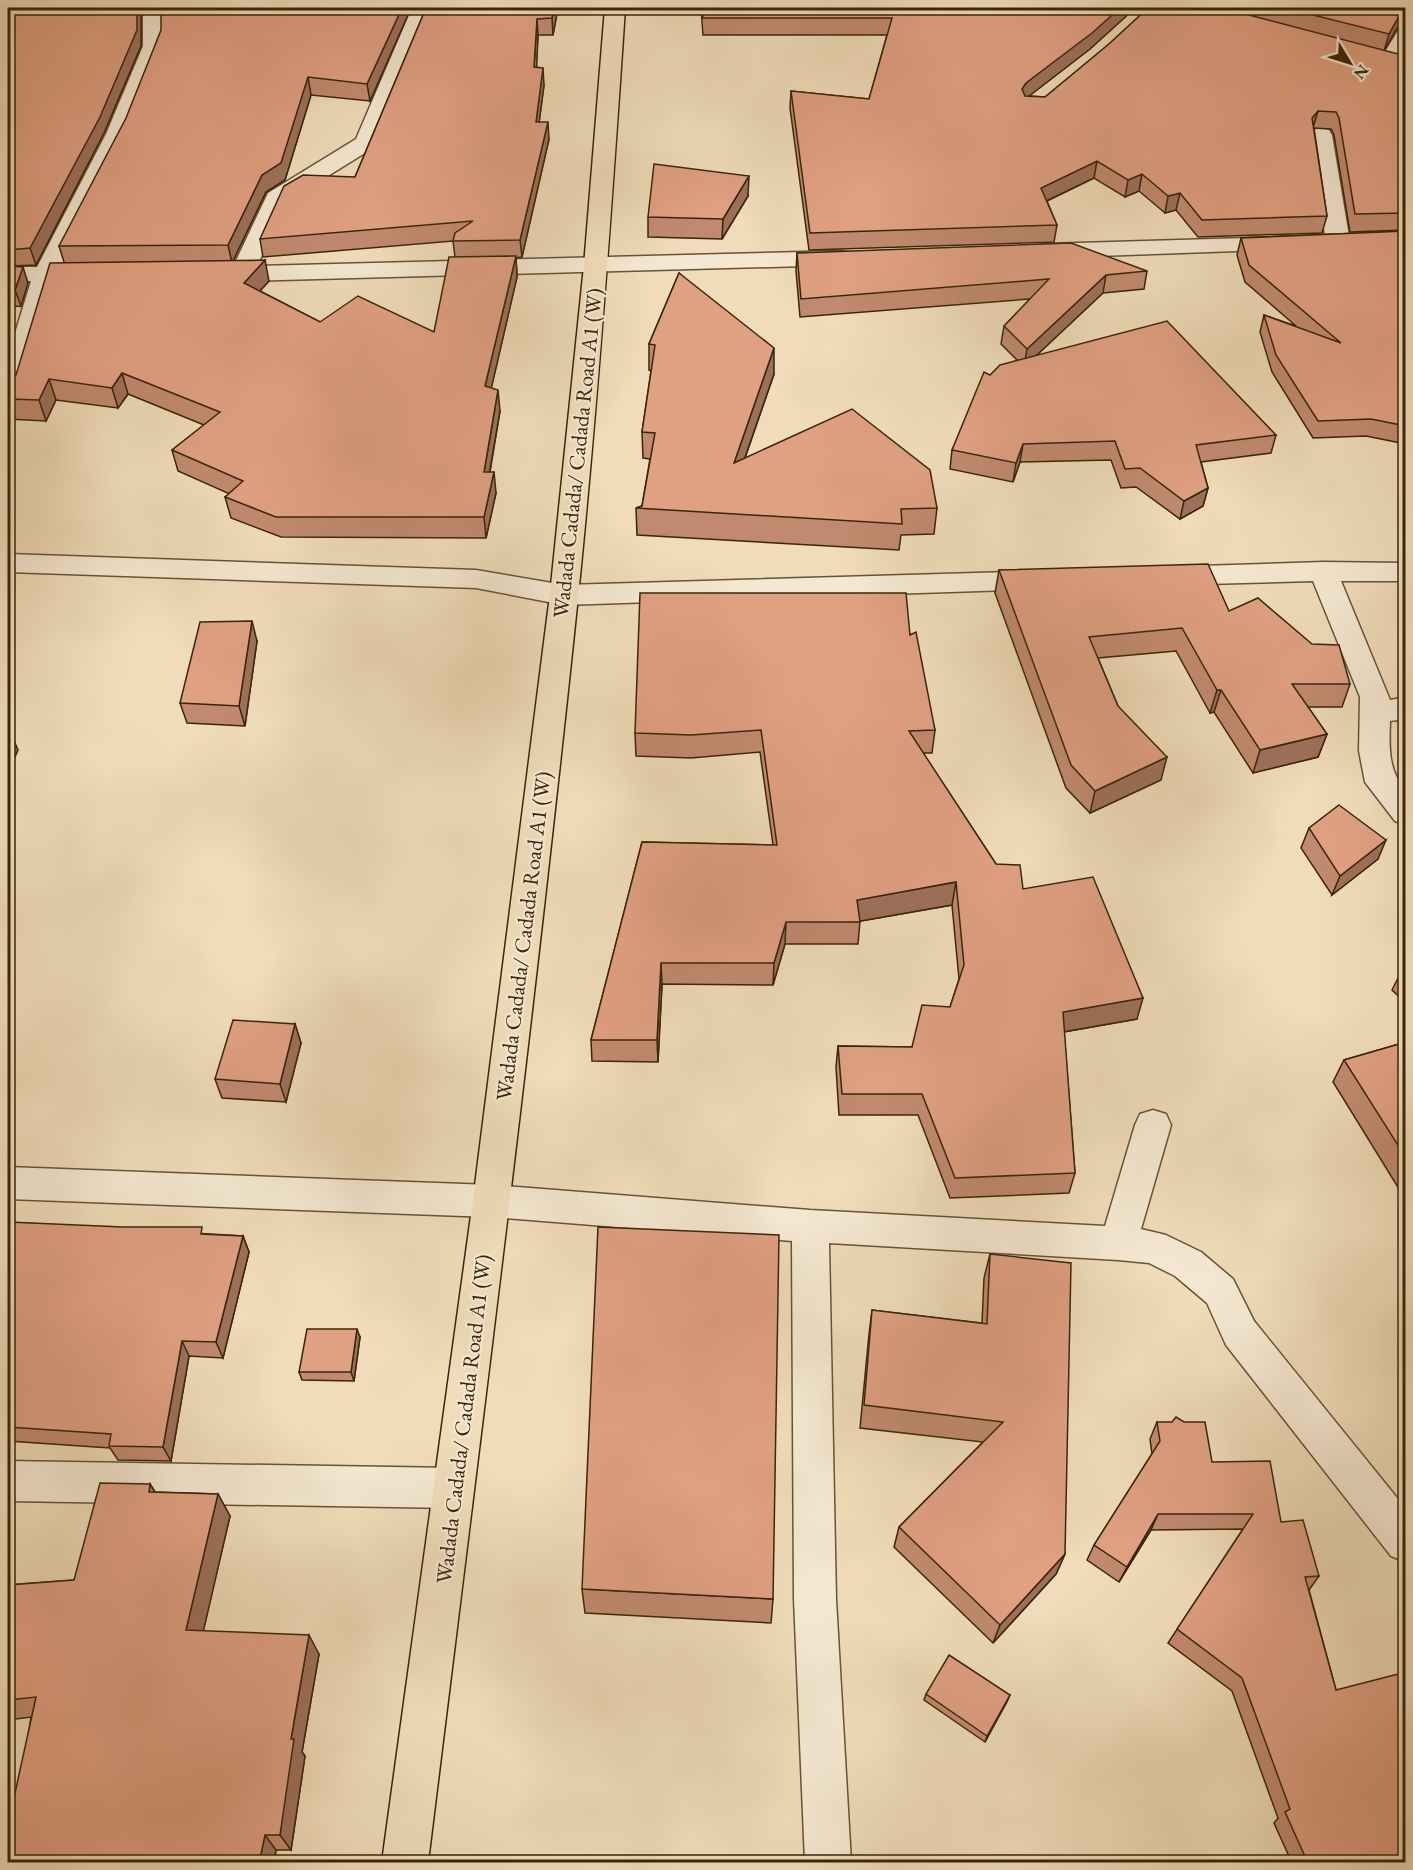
<svg xmlns="http://www.w3.org/2000/svg" width="1413" height="1870" viewBox="0 0 1413 1870" font-family="'EB Garamond',serif">
<rect width="100%" height="100%" fill="#f0dcba"/>
<filter id="stains"><feTurbulence type="fractalNoise" baseFrequency=".00333" numOctaves="4"/><feColorMatrix values="0 0 0 0 .2 0 0 0 0 .09 0 0 0 0 .02 0 0 0 .5 -.17"/></filter>
<radialGradient id="worn" r=".72"><stop offset=".6" stop-color="#630" stop-opacity="0"/><stop offset="1" stop-color="#630" stop-opacity=".3"/></radialGradient>
<g fill="none" stroke-linecap="round" stroke-linejoin="round">
<g stroke="#675336" stroke-width="3">
<g id="minor">
<polygon points="143,8 163,8 163,46 128,134 61,267 101,269 105,274 101,279 55,281 21,395 17,401 8,403 8,356 31,281 8,281 8,267 37,267 106,134 143,46"/>
<polygon points="412,8 432,8 376,143 373,148 286,202 257,266 842,251 850,253 854,258 850,263 842,265 241,281 214,279 210,274 214,269 233,267 268,193 356,139"/>
<polygon points="1406,27 1406,67 1397,70 1390,68 1386,50 1399,29"/>
<polygon points="1321,128 1329,130 1332,135 1350,242 1346,247 1330,247 1326,242 1310,135 1313,130"/>
<polygon points="1283,237 1291,239 1295,244 1291,249 1044,258 1036,256 1032,251 1036,246 1044,244"/>
<polygon points="8,554 476,570 564,585 1042,571 1052,573 1056,580 1052,587 1042,589 564,605 476,588 8,572"/>
<path d="M1323,562L1406,563V581H1341L1390,700L1406,697V719L1390,721C1389,747 1388,771 1406,791V825L1395,821L1365,782L1359,751L1360,697L1313,581L1168,585L1158,583L1154,576L1158,569L1168,567Z"/>
<polygon points="1153,1110 1166,1114 1171,1125 1141,1229 1166,1235 1201,1252 1233,1279 1254,1321 1406,1509 1406,1562 1391,1556 1226,1345 1207,1303 1175,1276 1149,1263 1118,1260 829,1243 836,1599 851,1862 805,1862 794,1599 792,1241 491,1217 8,1199 8,1167 491,1185 810,1210 1105,1226 1135,1125 1140,1114"/>
<polygon points="8,1461 453,1468 467,1474 473,1488 467,1502 453,1508 8,1501"/>
</g>
</g>
<g stroke="#39250a" stroke-width="3">
<path id="primary" d="M605,8H625C612,204 598,401 578,596C534,1019 480,1440 428,1862H382L473,1201L550,595L584,266Z"/>
</g>
<use href="#minor" fill="#f5e8d2" fill-rule="evenodd"/>
<use href="#primary" fill="#f0dcba" fill-rule="evenodd"/>
</g>
<g fill="#c18a70" stroke="#39250a" stroke-width="1.5">
<polygon points="8,8 141,8 141,46 104,133 36,265 14,266 28,283 21,306 8,307"/>
<polygon points="411,8 370,101 311,95 285,180 266,192 233,261 269,281 260,291 320,322 434,332 455,257 453,241 263,257 260,239 355,177 426,8 558,8 553,35 538,35 536,67 544,85 539,122 549,139 522,257 516,258 517,277 491,388 500,411 490,472 496,493 486,538 281,537 231,518 225,497 230,494 178,471 172,450 204,425 128,394 118,408 56,400 46,421 8,419 8,383 10,382 16,375 64,262 59,246"/>
<polygon points="701,8 1135,8 1090,49 1029,96 1045,97 1109,44 1148,8 1406,8 1397,28 1384,51 1406,56 1406,230 1350,232 1334,135 1331,129 1314,128 1327,216 1322,233 1198,237 1176,210 1165,213 1139,191 1125,197 1094,178 1047,201 1057,225 1054,242 809,250 790,108 791,91 869,99 887,35 703,35"/>
<polygon points="748,196 722,239 648,237 648,217"/>
<polygon points="1406,231 1406,444 1366,436 1313,438 1272,372 1260,332 1264,315 1296,326 1245,282 1237,255 1241,238"/>
<polygon points="797,253 1147,271 1144,289 1103,293 1037,355 1276,435 1271,453 1201,462 1208,488 1203,506 1180,519 1136,487 1121,488 1111,460 1020,462 1013,482 950,469 952,450 990,375 1017,360 1001,344 1004,326 1030,299 800,317 796,271"/>
<polygon points="679,273 774,374 745,458 937,508 934,534 901,535 899,550 637,535 636,508 642,506 650,459 643,458 642,432 651,371 649,370 649,344"/>
<polygon points="999,570 1229,611 1350,684 1342,707 1308,707 1327,734 1318,757 1253,773 1214,712 1210,713 1176,651 1098,658 1118,706 1161,780 1090,813 1066,788 995,593"/>
<polygon points="910,635 935,730 932,753 923,753 996,864 1023,889 1137,1019 1064,1032 1075,1173 1069,1193 950,1198 918,1115 839,1115 836,1067 838,1046 912,1047 950,1007 959,979 952,905 860,921 858,944 785,944 773,985 662,984 658,1062 592,1061 591,1040 642,842 773,845 760,752 691,758 636,756 635,733"/>
<polygon points="257,641 245,726 187,723 180,703"/>
<polygon points="1309,828 1378,859 1332,895 1301,848"/>
<polygon points="1406,967 1406,1003 1392,990 1403,968"/>
<polygon points="295,1024 301,1043 286,1102 222,1098 215,1079"/>
<polygon points="1406,1042 1406,1196 1404,1197 1333,1082 1344,1060"/>
<polygon points="8,1222 243,1236 249,1252 223,1358 189,1356 171,1461 118,1460 110,1448 8,1441"/>
<polygon points="990,1254 1065,1554 1056,1574 993,1643 894,1547 899,1527 983,1442 860,1428 869,1334 872,1310 982,1323 984,1278"/>
<polygon points="360,1337 354,1381 302,1380 299,1372"/>
<polygon points="1157,1422 1212,1462 1281,1522 1319,1576 1309,1590 1336,1690 1406,1863 1292,1863 1274,1823 1278,1818 1232,1691 1168,1643 1243,1529 1151,1530 1119,1582 1087,1560 1094,1545 1152,1454 1150,1439"/>
<polygon points="150,1484 155,1492 218,1494 230,1516 203,1631 319,1654 302,1752 305,1756 291,1850 276,1850 274,1863 8,1863 31,1717 8,1720 8,1585 74,1580"/>
<polygon points="582,1589 773,1599 771,1623 585,1613"/>
<polygon points="926,1694 1010,1695 985,1742 924,1700"/>
</g>
<g fill="#9d705b" stroke="#39250a" stroke-width="1.5">
<polygon points="137,8 141,8 141,46 104,133 36,265 30,248"/>
<polygon points="402,8 411,8 370,101 367,84"/>
<polygon points="554,8 558,8 553,35 552,18"/>
<polygon points="1120,8 1135,8 1090,49 1024,100 1022,89 1026,83"/>
<polygon points="1406,10 1406,26 1397,28 1384,51 1389,34 1402,11"/>
<polygon points="537,19 538,35 536,84 534,67"/>
<polygon points="543,68 544,85 537,139 536,122"/>
<polygon points="308,77 311,95 285,180 266,192 232,263 228,245 262,175"/>
<polygon points="1318,111 1313,128 1312,118"/>
<polygon points="548,122 549,139 522,257 520,240"/>
<polygon points="1097,161 1094,178 1038,205 1041,188"/>
<polygon points="1142,174 1139,191 1125,197 1128,180"/>
<polygon points="749,176 748,196 722,239 723,219"/>
<polygon points="1180,193 1176,210 1165,213 1168,196"/>
<polygon points="516,256 517,277 487,407 485,386"/>
<polygon points="265,260 269,281 248,304 244,283"/>
<polygon points="23,267 28,283 21,306 15,290"/>
<polygon points="1106,275 1103,293 1024,367 1027,349"/>
<polygon points="774,348 774,374 734,489 734,463"/>
<polygon points="122,373 128,394 118,408 112,388"/>
<polygon points="49,379 56,400 46,421 39,400"/>
<polygon points="498,390 500,411 486,493 484,472"/>
<polygon points="1023,444 1020,462 1013,482 1016,463"/>
<polygon points="494,472 496,493 486,538 484,517"/>
<polygon points="1208,488 1203,506 1180,519 1184,501"/>
<polygon points="252,621 257,641 245,726 239,706"/>
<polygon points="1217,690 1221,690 1214,712 1210,713"/>
<polygon points="10,731 18,750 8,773 8,736"/>
<polygon points="1327,734 1318,757 1253,773 1260,750"/>
<polygon points="1167,757 1161,780 1090,813 1095,791"/>
<polygon points="1386,840 1378,859 1332,895 1340,876"/>
<polygon points="956,882 952,905 855,922 857,900"/>
<polygon points="786,922 785,944 773,985 774,963"/>
<polygon points="661,963 662,984 658,1062 657,1040"/>
<polygon points="1143,998 1137,1019 1057,1033 1063,1012"/>
<polygon points="295,1024 301,1043 286,1102 280,1084"/>
<polygon points="243,1236 249,1252 223,1358 216,1342"/>
<polygon points="357,1329 360,1337 354,1381 351,1372"/>
<polygon points="182,1341 189,1356 171,1461 163,1447"/>
<polygon points="150,1484 164,1506 149,1492"/>
<polygon points="218,1494 230,1516 199,1650 186,1630"/>
<polygon points="1158,1514 1151,1530 1119,1582 1127,1567"/>
<polygon points="1065,1554 1056,1574 993,1643 1000,1625"/>
<polygon points="309,1635 319,1654 302,1752 305,1756 291,1850 280,1835 291,1739"/>
<polygon points="1010,1695 1007,1702 985,1742 987,1736"/>
<polygon points="265,1835 276,1850 274,1863 259,1863"/>
</g>
<g fill="#e0a082" stroke="#39250a" stroke-width="1.5">
<polygon points="8,8 137,8 137,30 100,117 30,248 8,250"/>
<polygon points="161,8 402,8 367,84 308,77 281,163 262,175 228,245 59,246 126,118 161,30"/>
<polygon points="426,8 554,8 552,18 537,19 534,67 543,68 536,122 548,122 520,240 453,241 455,233 473,221 260,239 284,186 303,175 355,177"/>
<polygon points="702,8 1120,8 1092,33 1026,83 1022,89 1025,96 1045,97 1109,44 1148,8 1222,8 1406,56 1406,213 1355,214 1339,118 1336,112 1318,111 1312,118 1327,216 1202,220 1180,193 1168,196 1142,174 1128,180 1097,161 1041,188 1057,225 810,233 791,91 869,99 892,18 703,18"/>
<polygon points="1285,8 1406,8 1406,10 1402,11 1389,34"/>
<polygon points="654,164 749,176 723,219 648,217"/>
<polygon points="1406,231 1406,426 1371,419 1318,421 1276,355 1264,315 1341,343 1249,265 1241,238"/>
<polygon points="1071,243 1147,271 1106,275 1027,349 1004,326 1049,279 801,299 797,253"/>
<polygon points="516,256 485,386 498,390 484,472 494,472 484,517 276,517 225,497 243,481 172,450 220,412 122,373 112,388 49,379 39,400 8,399 8,383 10,382 16,375 50,263 265,260 244,283 320,322 358,296 434,332 449,257"/>
<polygon points="8,266 23,267 15,290 8,290"/>
<polygon points="679,273 774,348 734,463 852,409 930,470 937,508 901,509 902,524 636,508 642,506 655,433 642,432 655,345 649,344"/>
<polygon points="1167,321 1276,435 1196,445 1208,488 1184,501 1140,468 1125,469 1115,441 1023,444 1016,463 952,450 984,372 990,375 1000,365"/>
<polygon points="1208,564 1229,611 1258,598 1312,644 1339,645 1350,684 1292,684 1327,734 1260,750 1221,690 1217,690 1182,628 1089,637 1118,706 1167,757 1095,791 1071,765 999,570"/>
<polygon points="640,593 906,593 910,635 916,632 935,730 909,731 996,864 1020,865 1023,889 1093,877 1143,998 1063,1012 1075,1173 955,1178 922,1094 842,1094 838,1046 912,1047 922,1005 950,1007 964,965 956,882 857,900 860,922 786,922 774,963 661,963 657,1040 591,1040 642,842 777,845 761,730 691,735 635,733"/>
<polygon points="252,621 239,706 180,703 200,622"/>
<polygon points="1339,805 1386,840 1340,876 1309,828"/>
<polygon points="233,1020 295,1024 280,1084 215,1079"/>
<polygon points="1406,1042 1406,1158 1344,1060"/>
<polygon points="8,1222 123,1227 202,1227 201,1234 243,1236 216,1342 182,1341 163,1447 109,1446 111,1434 8,1427"/>
<polygon points="598,1227 779,1235 773,1599 582,1589"/>
<polygon points="990,1254 1071,1263 1065,1554 1000,1625 899,1527 1003,1422 864,1405 872,1310 987,1324"/>
<polygon points="307,1329 357,1329 351,1372 299,1372"/>
<polygon points="1176,1417 1184,1422 1205,1422 1212,1462 1270,1461 1281,1522 1303,1520 1319,1576 1305,1577 1336,1690 1406,1672 1406,1863 1308,1863 1285,1812 1290,1809 1242,1678 1177,1629 1253,1514 1158,1514 1127,1567 1094,1545 1160,1441 1157,1422 1172,1422"/>
<polygon points="100,1483 150,1484 149,1492 218,1494 186,1630 309,1635 291,1739 294,1739 280,1835 265,1835 259,1863 8,1863 8,1825 36,1697 8,1700 8,1585 74,1580"/>
<polygon points="949,1655 1010,1695 987,1736 926,1694"/>
</g>
<g text-anchor="middle" stroke-width="4.5" stroke-linejoin="round" paint-order="stroke">
<g font-size="22" fill="#39250a" stroke="#f5e8d2">
<text transform="translate(577 453) rotate(-84)" y="8">Wadada Cadada/ Cadada Road A1 (W)</text>
<text transform="translate(523 936) rotate(-83)" y="8">Wadada Cadada/ Cadada Road A1 (W)</text>
<text transform="translate(463 1419) rotate(-83)" y="8">Wadada Cadada/ Cadada Road A1 (W)</text>
</g>
</g>
<rect width="1413" height="1870" fill="none" stroke="#f0dcba" stroke-width="30"/>
<rect x="9" y="9" width="1395" height="1852" fill="none" stroke="#39250a" stroke-width="3"/>
<rect x="15" y="15" width="1383" height="1840" fill="none" stroke="#39250a" stroke-width="1.5"/>
<g transform="translate(1350 63) rotate(128)" stroke="#f5e8d2" stroke-width="4.5" paint-order="stroke">
<path d="M0-4.5L10 22L0 15L-10 22Z" fill="#39250a"/>
<text y="-9" font-size="16" font-weight="bold" text-anchor="middle" fill="#39250a">N</text>
</g>
<rect width="100%" height="100%" filter="url(#stains)"/>
<rect width="100%" height="100%" fill="url(#worn)"/>
</svg>
